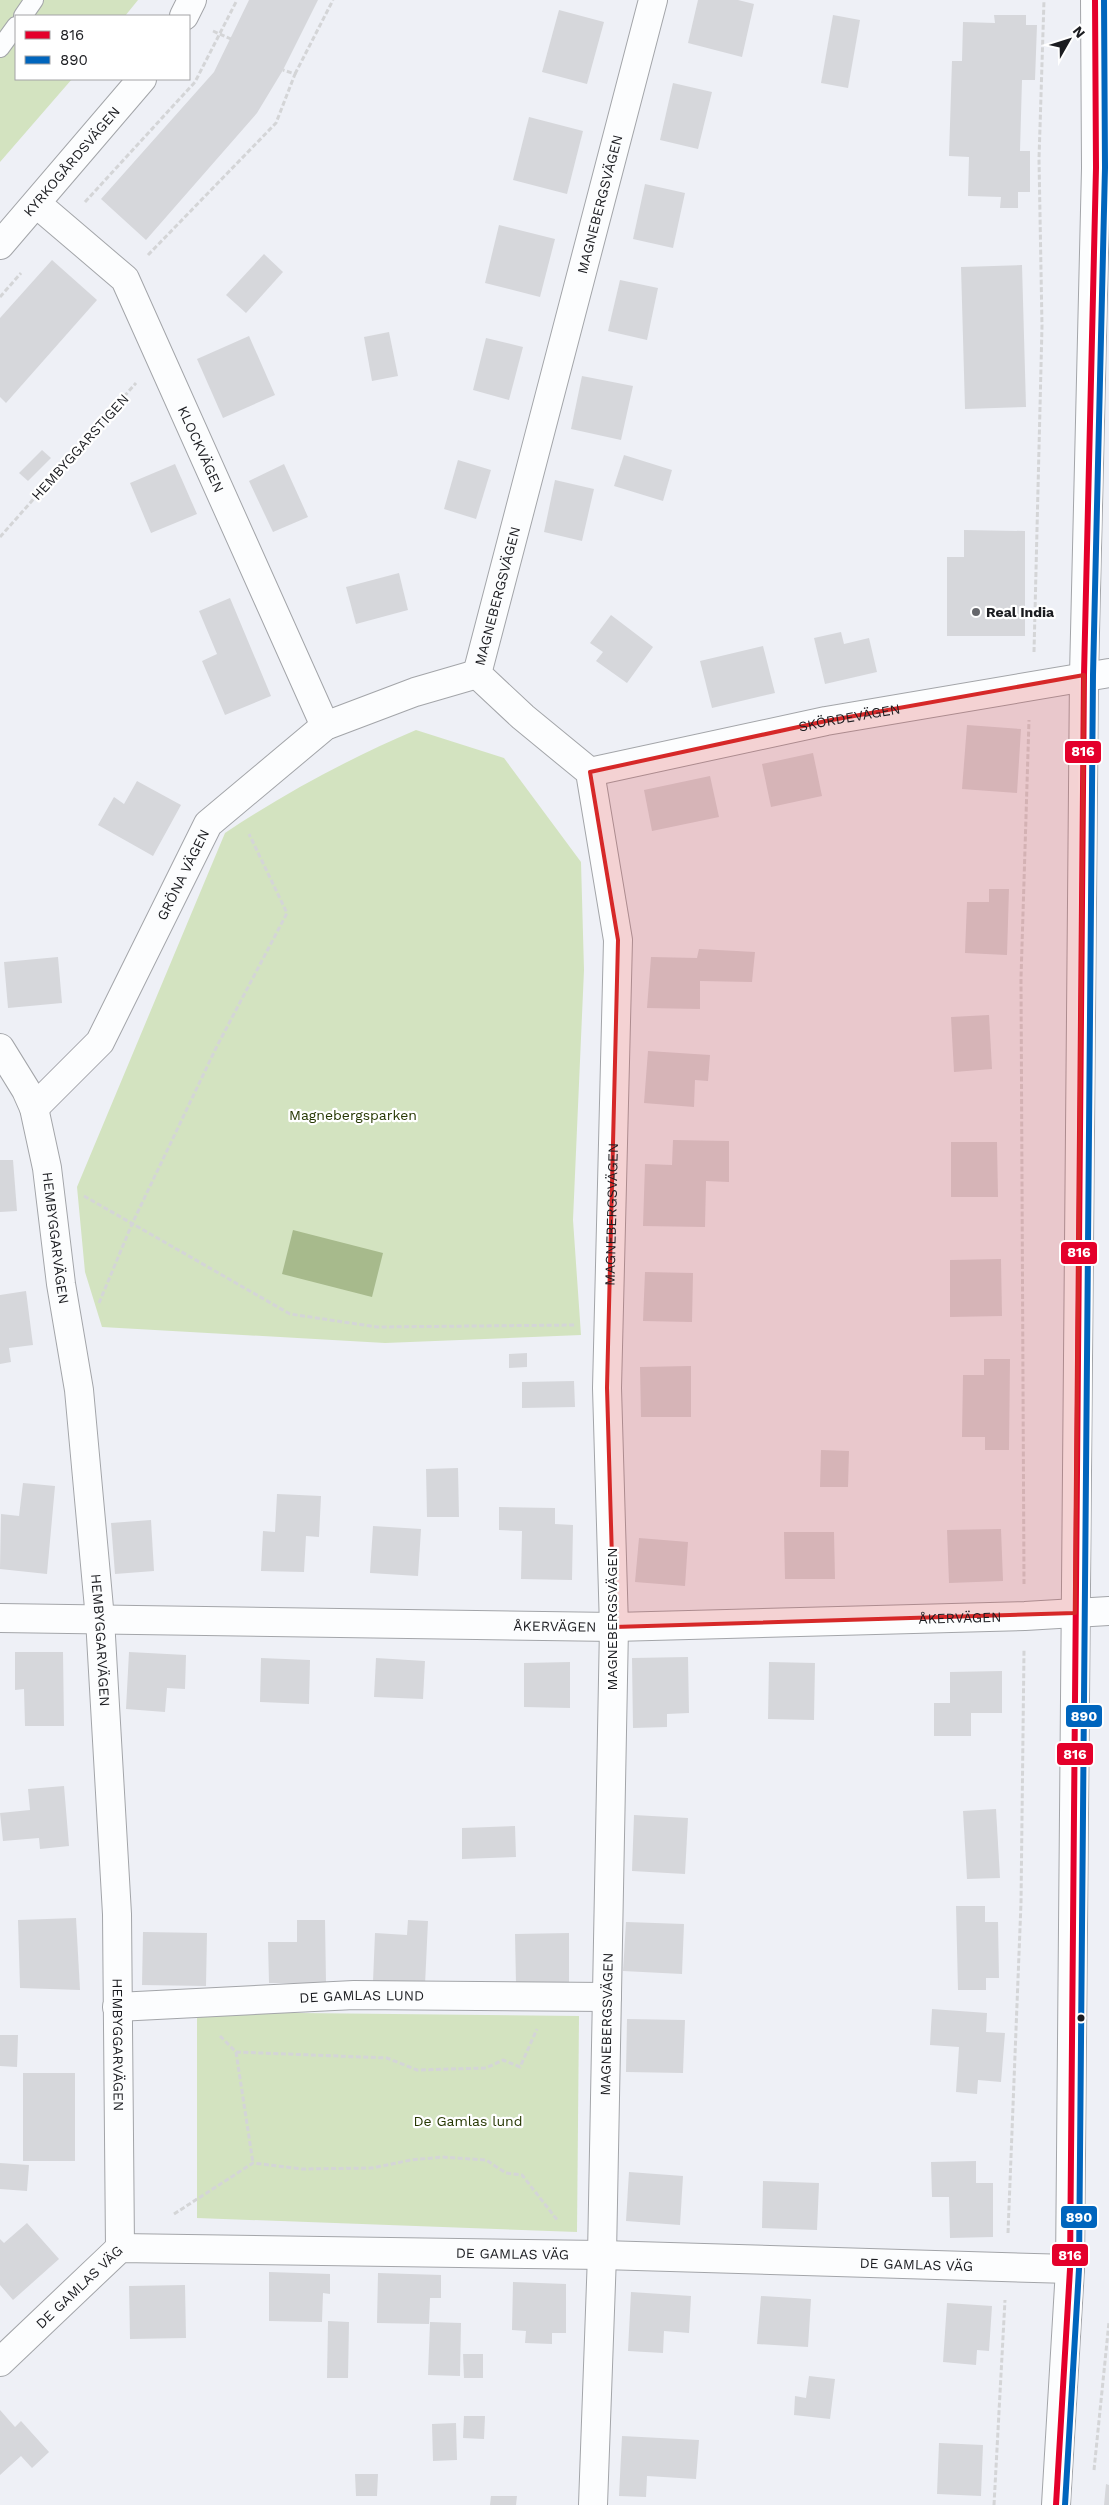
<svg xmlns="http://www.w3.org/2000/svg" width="1109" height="2505" viewBox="0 0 1109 2505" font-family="'Work Sans',sans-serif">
<rect width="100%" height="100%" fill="#eef0f6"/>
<g fill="#d3e3c0">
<polygon points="0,0 138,0 125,16 16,16 16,79 72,79 0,162"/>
<path d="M416,730L504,758L581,862L584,970L573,1220L581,1335L385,1343L102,1327L85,1272L77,1187L225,833C285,793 350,758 416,730Z"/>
<polygon points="197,2012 579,2016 577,2232 197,2218"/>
</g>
<polygon fill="#a7ba8c" points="293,1230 383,1253 372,1297 282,1274"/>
<g fill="#d6d7db">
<polygon points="249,0 318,0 283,70 257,113 146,240 101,199 214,72"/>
<polygon points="698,0 738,0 754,4 742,57 688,43"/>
<polygon points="559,10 604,22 587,84 542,72"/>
<polygon points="833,15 860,20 848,88 821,83"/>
<polygon points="994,15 1026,15 1026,25 1037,25 1035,80 1022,80 1020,151 1030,151 1030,192 1018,192 1018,208 1000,208 1001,197 968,196 969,157 949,156 952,61 962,61 963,22 995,23"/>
<polygon points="673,83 712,92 698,149 660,140"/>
<polygon points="529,117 583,131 567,194 513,180"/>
<polygon points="645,184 685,193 673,248 633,239"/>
<polygon points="499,225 555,239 540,297 485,283"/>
<polygon points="264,254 283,272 246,313 226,295"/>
<polygon points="52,260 97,300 6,403 0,397 0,318"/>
<polygon points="1022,265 1026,407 965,409 961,267"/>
<polygon points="620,280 658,288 647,340 608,331"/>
<polygon points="389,332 398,376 372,381 364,337"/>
<polygon points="249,336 275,395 223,418 197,359"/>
<polygon points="486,338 523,347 509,400 473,390"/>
<polygon points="582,376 633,386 621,440 571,429"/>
<polygon points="42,450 51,458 28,481 19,473"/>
<polygon points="624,455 672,470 663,501 614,486"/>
<polygon points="458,460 491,470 476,519 444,509"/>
<polygon points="175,464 197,514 151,533 130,483"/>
<polygon points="284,464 308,517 273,532 249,481"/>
<polygon points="555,480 594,489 582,541 544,532"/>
<polygon points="964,530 1025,531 1025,636 947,636 947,557 964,557"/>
<polygon points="399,573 408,610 356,624 346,587"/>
<polygon points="230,598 271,696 225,715 202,661 217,654 199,611"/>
<polygon points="611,615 653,647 627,683 596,661 603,652 590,643"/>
<polygon points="841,632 844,644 869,638 877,672 825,684 814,638"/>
<polygon points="763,646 775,693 712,708 700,661"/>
<polygon points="967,725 1021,729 1017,793 962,789"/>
<polygon points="813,753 822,796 771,807 762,764"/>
<polygon points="710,776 719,817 652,831 644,790"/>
<polygon points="137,781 181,805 153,856 98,825 114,797 124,804"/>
<polygon points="989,889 1009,889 1007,955 965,953 967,902 989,902"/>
<polygon points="699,949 755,952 752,982 700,981 700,1009 647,1008 651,957 697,958"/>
<polygon points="58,957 62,1003 8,1008 4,962"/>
<polygon points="989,1015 992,1069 954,1072 951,1017"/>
<polygon points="648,1051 710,1055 708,1081 695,1080 694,1107 644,1103"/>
<polygon points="673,1140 729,1141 729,1182 706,1181 705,1227 643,1226 645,1164 672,1165"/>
<polygon points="951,1142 997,1142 998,1197 951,1197"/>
<polygon points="0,1160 13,1160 17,1211 0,1212"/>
<polygon points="1001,1259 1002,1316 950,1317 950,1260"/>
<polygon points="645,1272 693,1273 692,1322 643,1321"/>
<polygon points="26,1291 33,1345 9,1348 11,1362 0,1364 0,1295"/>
<polygon points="527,1353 527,1367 509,1368 509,1354"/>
<polygon points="984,1359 1010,1359 1009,1450 985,1450 985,1437 962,1437 963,1375 984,1375"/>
<polygon points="691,1366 691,1417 641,1417 640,1367"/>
<polygon points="574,1381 575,1407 522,1408 522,1382"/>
<polygon points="821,1450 849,1451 848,1487 820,1487"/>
<polygon points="458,1468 459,1517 427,1517 426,1469"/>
<polygon points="23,1483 55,1486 47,1574 0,1569 1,1514 19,1516"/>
<polygon points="277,1494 321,1496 319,1537 306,1536 304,1572 261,1571 263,1531 275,1532"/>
<polygon points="499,1507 555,1508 555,1524 573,1525 572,1580 521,1579 522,1531 499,1530"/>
<polygon points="151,1520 154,1571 115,1574 111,1523"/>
<polygon points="373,1526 421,1529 418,1576 370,1573"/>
<polygon points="1001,1529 1003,1581 949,1583 947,1530"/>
<polygon points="784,1532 834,1532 835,1579 785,1579"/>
<polygon points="639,1538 688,1542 685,1586 635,1582"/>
<polygon points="15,1652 63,1652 64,1726 25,1726 24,1689 15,1690"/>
<polygon points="129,1652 186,1655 185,1689 167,1688 165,1712 126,1709"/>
<polygon points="688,1657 689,1713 667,1714 667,1727 633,1728 632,1658"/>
<polygon points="261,1658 310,1660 309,1704 260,1702"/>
<polygon points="376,1658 425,1661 423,1699 374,1697"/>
<polygon points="570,1662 570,1708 524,1707 524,1663"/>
<polygon points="769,1662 815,1663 814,1720 768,1719"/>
<polygon points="1002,1671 1002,1713 971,1713 971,1736 934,1736 934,1703 950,1703 950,1672"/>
<polygon points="64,1786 69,1846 40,1849 39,1838 3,1841 0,1813 30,1810 28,1789"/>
<polygon points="996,1809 1000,1878 967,1879 963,1811"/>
<polygon points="634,1815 688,1818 685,1874 632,1871"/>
<polygon points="515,1826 516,1857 462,1859 462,1828"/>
<polygon points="956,1906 985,1906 985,1922 998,1922 999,1978 986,1978 986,1990 958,1990"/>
<polygon points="76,1918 80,1990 20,1988 18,1920"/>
<polygon points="297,1920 325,1920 326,1983 269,1983 268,1942 297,1942"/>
<polygon points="408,1920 428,1921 425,1985 373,1982 375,1933 407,1935"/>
<polygon points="626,1922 684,1924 682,1974 623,1971"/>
<polygon points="143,1932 207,1933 206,1986 142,1985"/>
<polygon points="569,1933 569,1983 516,1984 515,1934"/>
<polygon points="932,2009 987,2013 986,2032 1005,2033 1001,2082 978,2080 977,2094 956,2092 959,2047 930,2045"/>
<polygon points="627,2019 685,2020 683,2073 626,2072"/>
<polygon points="0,2035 18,2035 17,2067 0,2066"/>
<rect x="23" y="2073" width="52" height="88"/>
<polygon points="976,2161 976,2183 993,2183 993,2237 950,2238 949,2197 932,2197 931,2162"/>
<polygon points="0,2163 29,2165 27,2191 0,2189"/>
<polygon points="629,2172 683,2176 680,2225 626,2221"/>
<polygon points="763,2181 819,2183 817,2230 762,2228"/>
<polygon points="27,2223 59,2259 13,2300 0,2285 0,2239 4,2243"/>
<polygon points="269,2272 330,2274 330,2294 323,2293 322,2322 269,2321"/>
<polygon points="378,2273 441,2275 441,2298 430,2298 429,2324 377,2323"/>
<polygon points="513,2282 566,2284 566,2333 552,2333 552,2344 525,2343 526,2331 512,2330"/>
<polygon points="185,2285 186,2338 130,2339 129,2286"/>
<polygon points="631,2292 691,2296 689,2333 664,2331 663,2353 628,2351"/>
<polygon points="761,2296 811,2299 808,2347 757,2344"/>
<polygon points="947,2303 992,2306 989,2351 977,2350 976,2365 943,2362"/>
<polygon points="328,2321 349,2322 348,2378 327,2378"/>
<polygon points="430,2322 461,2323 460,2376 428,2375"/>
<polygon points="463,2354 483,2354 483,2378 464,2378"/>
<polygon points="809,2376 835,2379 830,2419 794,2415 795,2396 806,2398"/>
<polygon points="0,2410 15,2427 21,2421 49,2452 32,2468 21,2456 0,2475"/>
<polygon points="464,2416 485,2416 484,2439 463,2438"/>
<polygon points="456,2423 457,2460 433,2461 432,2424"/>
<polygon points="622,2436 699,2440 696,2479 647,2476 646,2497 619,2496"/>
<polygon points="939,2443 983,2445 981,2496 937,2494"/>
<polygon points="355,2474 378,2474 377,2496 356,2496"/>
<polygon points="1106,2484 1109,2485 1109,2505 1104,2505"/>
<polygon points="491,2496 517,2496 516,2505 490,2505"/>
</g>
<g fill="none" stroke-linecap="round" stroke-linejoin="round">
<g stroke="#a3a5a9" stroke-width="20">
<g id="service">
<polyline points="23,16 34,0"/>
<polyline points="0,48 16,26"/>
</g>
</g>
<g stroke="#a3a5a9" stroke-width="30">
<g id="minor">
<polyline points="184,16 192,0"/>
<path id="s1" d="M37,204L125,279L325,726"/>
<path id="s2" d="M0,245L142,79"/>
<path id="s3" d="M590,772L826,721L1109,673"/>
<path id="s4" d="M0,1048L26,1090L34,1108L47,1168L61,1284L79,1390L100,1619L117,1914L120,2248"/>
<path id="s5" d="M34,1108L100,1042L208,824L325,726L415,692L477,674"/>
<path id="s6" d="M0,1618L614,1627L1025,1616L1109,1611"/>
<path id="s7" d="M117,2007L354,1995L607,1997"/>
<path id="s8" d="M0,2362L120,2248L602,2255L1070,2269"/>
<path id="s9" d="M593,2505L602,2255L614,1627L607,1388L618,940L590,772L523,717L477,674L653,0"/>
</g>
</g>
<g stroke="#a3a5a9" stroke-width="30">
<polyline id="tertiary" points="1056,2505 1070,2269 1084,675 1096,168 1095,0"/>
</g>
<g stroke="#d4d5d7" stroke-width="3" stroke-dasharray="5 2.5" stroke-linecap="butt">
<polyline points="213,31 231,39"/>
<polyline points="295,74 333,0"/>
<polyline points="85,202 195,82 237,0"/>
<polyline points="148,255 276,123 295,74 283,70"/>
<polyline points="0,297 21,273"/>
<polyline points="0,537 136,383"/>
<polyline points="1034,652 1042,326 1039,159 1044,0"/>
<polyline points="84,1196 290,1314 377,1327 576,1325"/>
<polyline points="99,1303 132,1224 216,1048 287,913 249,834"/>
<polyline points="1024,1584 1021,978 1029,720"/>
<polyline points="220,2036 236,2052 387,2058 417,2070 486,2068 503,2060 520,2067 537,2029"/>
<polyline points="236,2052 253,2163"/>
<polyline points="174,2214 253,2163 302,2169 372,2168 411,2160 442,2157 486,2160 506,2173 522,2175 558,2221"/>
<polyline points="1008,2233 1021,1903 1024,1650"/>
<polyline points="1094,2470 1109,2322"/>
<polyline points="994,2505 1005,2300"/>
</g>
<use href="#service" stroke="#fcfdfe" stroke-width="18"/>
<use href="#minor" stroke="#fcfdfe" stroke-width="28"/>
<use href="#tertiary" stroke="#fcfdfe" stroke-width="28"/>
<g stroke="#fff" stroke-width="10">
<polyline id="bus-1" points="1056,2505 1070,2269 1084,675 1096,168 1095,0"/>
</g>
<g stroke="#fff" stroke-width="10">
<polyline id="bus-2" points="1065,2505 1079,2269 1093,675 1105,168 1104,0"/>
</g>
<use href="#bus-1" stroke="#e4002b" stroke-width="6"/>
<use href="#bus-2" stroke="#0065bd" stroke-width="6"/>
</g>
<path fill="#d62828" fill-opacity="0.2" stroke="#d62828" stroke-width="4" stroke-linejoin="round" d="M1084,675L1075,1613L614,1627L607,1388L618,940L590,772L826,721Z"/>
<circle fill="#65666b" stroke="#fff" stroke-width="2" cx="976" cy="612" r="5"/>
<circle fill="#1b1c20" stroke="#fff" stroke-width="2" cx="1081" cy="2018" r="4.5"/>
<g text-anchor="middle" stroke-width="4.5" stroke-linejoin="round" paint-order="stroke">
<g font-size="14" fill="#1b1c20" stroke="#fff">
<text dy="5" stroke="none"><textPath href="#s2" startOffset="110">KYRKOGÅRDSVÄGEN</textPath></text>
<text dy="5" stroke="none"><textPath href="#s9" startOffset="2371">MAGNEBERGSVÄGEN</textPath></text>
<text transform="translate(80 447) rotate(-48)" y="5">HEMBYGGARSTIGEN</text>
<text dy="5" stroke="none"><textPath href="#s1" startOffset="302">KLOCKVÄGEN</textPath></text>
<text dy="5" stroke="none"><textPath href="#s9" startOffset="1966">MAGNEBERGSVÄGEN</textPath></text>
<text dy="5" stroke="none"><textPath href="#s3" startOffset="265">SKÖRDEVÄGEN</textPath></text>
<text dy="5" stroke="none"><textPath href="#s5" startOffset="280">GRÖNA VÄGEN</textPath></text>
<text dy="5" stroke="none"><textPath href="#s9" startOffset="1291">MAGNEBERGSVÄGEN</textPath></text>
<text dy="5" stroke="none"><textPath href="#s4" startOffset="201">HEMBYGGARVÄGEN</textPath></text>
<text dy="5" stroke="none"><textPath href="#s6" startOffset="960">ÅKERVÄGEN</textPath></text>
<text transform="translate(612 1619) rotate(-90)" y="5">MAGNEBERGSVÄGEN</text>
<text dy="5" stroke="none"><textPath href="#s6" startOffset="555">ÅKERVÄGEN</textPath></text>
<text dy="5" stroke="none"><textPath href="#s4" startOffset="606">HEMBYGGARVÄGEN</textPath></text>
<text dy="5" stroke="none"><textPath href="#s7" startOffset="245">DE GAMLAS LUND</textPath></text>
<text dy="5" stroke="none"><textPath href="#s9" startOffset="481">MAGNEBERGSVÄGEN</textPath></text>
<text dy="5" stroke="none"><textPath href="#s4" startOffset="1011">HEMBYGGARVÄGEN</textPath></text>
<text dy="5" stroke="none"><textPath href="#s8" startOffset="558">DE GAMLAS VÄG</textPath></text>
<text dy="5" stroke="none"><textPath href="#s8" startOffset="962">DE GAMLAS VÄG</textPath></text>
<text dy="5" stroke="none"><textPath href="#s8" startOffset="109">DE GAMLAS VÄG</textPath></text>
</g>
<g font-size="14" font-weight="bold" fill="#1b1c20" stroke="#fff" text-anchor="start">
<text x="986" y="617">Real India</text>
</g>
<g font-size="14" fill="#263702" stroke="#fff">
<text x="353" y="1120">Magnebergsparken</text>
<text x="468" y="2126">De Gamlas lund</text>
</g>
</g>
<g stroke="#fff" stroke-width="2">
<rect x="1064" y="740" width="38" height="24" rx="5" fill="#e4002b"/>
<rect x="1060" y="1241" width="38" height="24" rx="5" fill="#e4002b"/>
<rect x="1065" y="1704" width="38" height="24" rx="5" fill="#0065bd"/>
<rect x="1056" y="1742" width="38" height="24" rx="5" fill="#e4002b"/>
<rect x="1060" y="2205" width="38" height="24" rx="5" fill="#0065bd"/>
<rect x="1051" y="2243" width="38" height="24" rx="5" fill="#e4002b"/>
</g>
<g font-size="14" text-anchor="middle" font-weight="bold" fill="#fff">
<text x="1083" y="756">816</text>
<text x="1079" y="1257">816</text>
<text x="1084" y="1721">890</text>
<text x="1075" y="1759">816</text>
<text x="1079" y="2222">890</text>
<text x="1070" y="2260">816</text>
</g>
<rect x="15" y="15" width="175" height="65" fill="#ffffff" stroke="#a4a4a6"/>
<rect x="25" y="31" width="25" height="8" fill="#e4002b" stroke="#a4a4a6"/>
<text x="60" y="40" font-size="15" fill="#1b1c20">816</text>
<rect x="25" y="56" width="25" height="8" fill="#0065bd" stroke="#a4a4a6"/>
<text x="60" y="65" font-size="15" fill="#1b1c20">890</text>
<g transform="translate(1069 40) rotate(51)" stroke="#ffffff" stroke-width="4" paint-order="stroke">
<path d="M0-4L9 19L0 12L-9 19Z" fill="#1b1c20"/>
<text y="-8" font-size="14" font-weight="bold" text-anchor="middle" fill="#1b1c20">N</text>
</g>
</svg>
